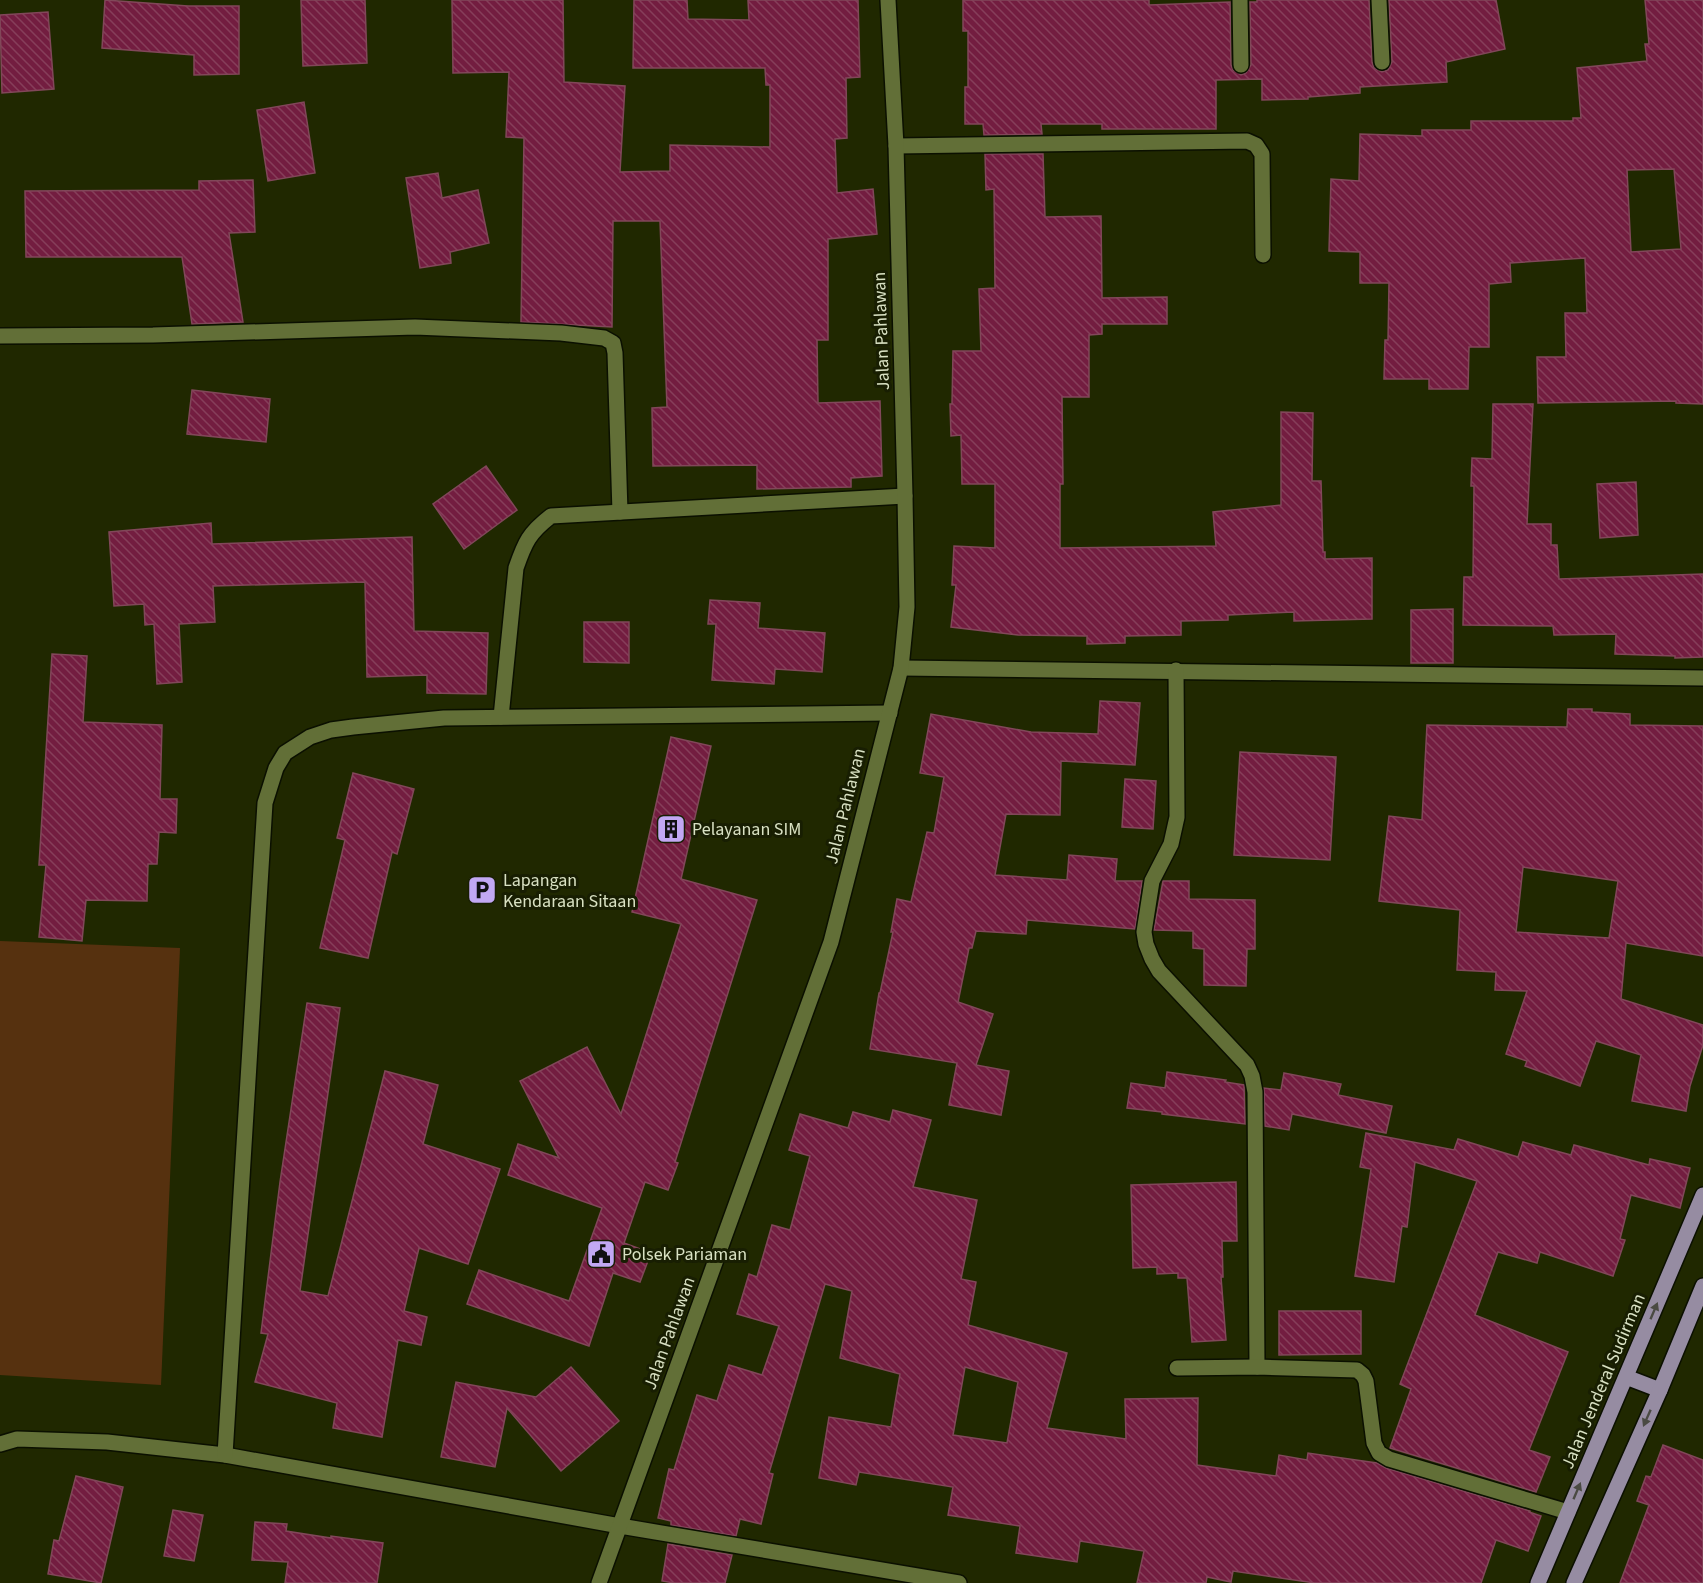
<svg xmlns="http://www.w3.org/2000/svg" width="1703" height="1583" viewBox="0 0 1703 1583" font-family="'Source Sans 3',sans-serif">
<defs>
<pattern id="building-back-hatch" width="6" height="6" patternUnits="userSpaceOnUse" patternTransform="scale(1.5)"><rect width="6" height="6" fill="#731d40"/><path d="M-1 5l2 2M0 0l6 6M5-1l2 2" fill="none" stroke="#863e5a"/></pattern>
</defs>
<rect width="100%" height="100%" fill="#202800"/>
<polygon fill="#56310f" points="0,941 180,948 161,1385 0,1375"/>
<g fill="url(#building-back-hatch)" stroke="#814759" stroke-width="1.5" fill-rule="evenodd">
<polygon points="105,0 188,6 239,6 239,74 194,75 194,55 102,48"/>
<polygon points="301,0 365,0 367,63 303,66"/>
<polygon points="452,0 563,0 564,82 625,86 620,172 670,171 670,145 770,147 770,85 766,85 765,68 633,68 634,0 687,0 688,19 749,20 748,0 858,0 860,77 846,78 847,138 835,139 837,193 873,189 877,234 828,239 828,340 817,340 818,403 880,401 882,476 851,478 851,487 757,489 757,465 653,466 652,408 667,407 660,221 613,221 612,327 521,322 524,138 506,137 509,72 453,73"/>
<polygon points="963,0 1149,0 1149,5 1230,2 1231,65 1233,70 1241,75 1246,73 1251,65 1250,2 1257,2 1257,0 1369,0 1372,62 1374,68 1382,72 1388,70 1392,62 1389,0 1496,0 1505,49 1446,62 1447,82 1360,87 1360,93 1308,97 1308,99 1262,100 1262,79 1216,80 1216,129 1102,129 1102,124 1041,124 1042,134 984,135 983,124 965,124 965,87 968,87 968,31 963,31"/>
<path d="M1645,0H1703V404L1676,403V401L1538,403L1537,357H1566L1565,313H1587L1585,258L1510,263L1511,282L1489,284V347H1469L1468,389H1429V379H1384L1385,340H1388L1389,283H1360V252L1329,251L1331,179L1359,181L1360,134L1422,136V130H1471V121H1573V118H1581L1577,68L1647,61L1645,44H1649ZM1674,169L1681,249L1631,252L1627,170Z"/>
<polygon points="48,12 54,89 2,93 0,15"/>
<polygon points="304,102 315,173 268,181 257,110"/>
<polygon points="985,154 1043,154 1045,217 1101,216 1102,298 1167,297 1167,324 1102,324 1102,334 1089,335 1089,397 1062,397 1063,484 1060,484 1060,548 1216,546 1213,512 1281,505 1281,412 1313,413 1312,481 1321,481 1323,552 1325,552 1325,559 1372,558 1372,619 1294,621 1294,612 1228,615 1228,620 1181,621 1181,635 1125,636 1125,643 1087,644 1087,636 1018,635 951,627 956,585 952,585 954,546 995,548 995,484 962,484 961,435 951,436 950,404 952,404 953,351 981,351 979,289 995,288 994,189 986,190"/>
<polygon points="438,173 442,198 478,190 489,243 450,252 451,263 420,268 406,178"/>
<polygon points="253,180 255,232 229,233 243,322 192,324 182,257 26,257 25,191 199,190 199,181"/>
<polygon points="192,390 270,399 266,442 187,434"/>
<polygon points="1493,404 1533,404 1527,524 1551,524 1551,545 1557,545 1559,579 1703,574 1703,657 1675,658 1675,656 1615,654 1616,634 1554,635 1553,626 1463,625 1464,577 1473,577 1474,486 1471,486 1472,458 1492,459"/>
<polygon points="486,466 517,510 464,549 433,504"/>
<polygon points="1636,482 1638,535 1600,538 1597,484"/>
<polygon points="211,523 212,544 412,537 414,631 488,633 486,694 427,693 427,675 367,677 365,582 213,586 215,622 179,624 182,682 157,684 154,624 145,625 144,604 114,606 109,532"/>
<polygon points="710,600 760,603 758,628 825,633 822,672 775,669 774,684 712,680 716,624 708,624"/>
<polygon points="1453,609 1453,663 1411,663 1411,610"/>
<polygon points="584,622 629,622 629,663 584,662"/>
<polygon points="52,654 87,656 83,722 162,725 160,799 177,799 176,833 159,832 157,864 148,864 147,901 86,900 82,941 39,937 46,865 39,865"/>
<polygon points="1100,701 1140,703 1135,765 1061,761 1060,815 1006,814 995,875 1067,880 1069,855 1117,859 1115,881 1142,881 1135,929 1027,920 1026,934 976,931 972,948 969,948 958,1002 993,1014 976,1065 1009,1071 1001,1115 949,1105 957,1063 870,1049 879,993 880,993 893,932 891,932 897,899 911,902 927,832 934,833 944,777 920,773 931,714 1031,732 1098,734"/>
<path d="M1568,709H1592V712L1630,714V725L1703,726V956L1626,943L1621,999L1703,1025V1045L1690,1086L1686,1111L1632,1101L1641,1055L1596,1041L1580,1086L1525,1066L1527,1061L1506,1054L1527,991L1495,990L1496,972L1457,970L1460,910L1379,901L1389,816L1422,820L1427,725L1567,727ZM1523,867L1618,881L1609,938L1516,932Z"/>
<polygon points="671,737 711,746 681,879 757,900 675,1162 678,1163 668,1190 645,1182 624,1243 651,1253 640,1282 613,1273 589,1346 467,1304 479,1270 569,1301 602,1208 508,1175 518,1144 559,1158 520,1081 587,1047 621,1114 681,924 632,912"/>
<polygon points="1240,752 1336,757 1330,860 1234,855"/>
<polygon points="353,773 414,789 397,854 392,852 368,958 320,948 345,840 337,838"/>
<polygon points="1125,779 1156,781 1153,829 1122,827"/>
<polygon points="1163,881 1189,881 1189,899 1255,900 1255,949 1247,949 1246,986 1204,985 1204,949 1193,948 1193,931 1154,930"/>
<polygon points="307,1003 340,1008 300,1291 328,1296 385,1071 438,1085 423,1144 500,1169 468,1264 419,1248 404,1311 427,1317 421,1345 398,1340 382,1437 333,1428 337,1403 255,1382 268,1334 261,1333 280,1182"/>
<polygon points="1167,1072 1226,1080 1225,1082 1244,1085 1245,1124 1162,1114 1162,1112 1127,1108 1131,1083 1165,1088"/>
<polygon points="1284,1073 1341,1084 1338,1095 1392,1106 1386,1133 1292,1114 1289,1130 1265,1126 1264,1088 1281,1090"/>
<path d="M893,1110L931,1120L913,1187L977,1200L961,1279L976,1282L968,1325L1067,1353L1047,1428L1126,1439L1125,1399L1198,1398L1197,1465L1276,1476L1279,1455L1307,1460L1308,1453L1377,1463L1386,1468L1530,1511L1529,1512L1541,1516L1528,1551L1496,1540L1481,1583H1315L1233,1571L1231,1582L1207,1577L1206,1583H1137L1144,1551L1080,1541L1077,1562L1016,1553L1020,1526L948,1515L953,1487L859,1472L856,1485L819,1478L829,1417L891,1427L900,1374L840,1358L852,1291L825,1284L769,1473L773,1474L761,1524L740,1519L736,1536L671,1525V1521L658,1518L669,1469L674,1470L697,1395L717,1401L729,1365L762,1375L779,1326L737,1314L749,1274L757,1277L772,1225L790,1230L810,1156L789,1150L800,1114L848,1128L853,1112L890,1122ZM965,1367L1018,1382L1007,1443L953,1435Z"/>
<polygon points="1366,1133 1454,1150 1458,1139 1518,1157 1523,1142 1571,1155 1574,1145 1649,1165 1650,1159 1690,1168 1680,1208 1631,1195 1620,1239 1625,1240 1613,1276 1540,1252 1537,1263 1498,1252 1475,1315 1568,1352 1529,1450 1550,1457 1536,1492 1390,1448 1411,1389 1400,1384 1477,1181 1415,1162 1407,1227 1402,1226 1394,1282 1355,1276 1371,1169 1360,1167"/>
<polygon points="1236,1182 1237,1241 1222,1241 1223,1277 1221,1277 1226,1340 1192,1342 1187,1278 1178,1278 1178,1273 1157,1274 1157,1267 1133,1268 1131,1185"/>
<polygon points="1279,1311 1361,1311 1361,1354 1279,1355"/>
<polygon points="571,1367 619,1421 561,1471 507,1408 495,1467 441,1457 456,1382 536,1397"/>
<polygon points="1663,1445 1703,1460 1703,1583 1620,1583 1649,1505 1637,1501 1646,1476 1651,1477"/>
<polygon points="76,1476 123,1487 101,1583 48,1574 54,1540 59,1541"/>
<polygon points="173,1510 203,1515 194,1561 164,1556"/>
<polygon points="255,1522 287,1524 286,1531 331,1538 331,1536 383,1543 377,1583 285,1583 288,1562 252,1560"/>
<polygon points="668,1544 732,1555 725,1583 674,1583 662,1581"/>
</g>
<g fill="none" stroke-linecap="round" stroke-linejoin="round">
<g stroke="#0b1000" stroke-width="18">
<g id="minor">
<polyline points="1240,0 1241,65"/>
<polyline points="1379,0 1382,62"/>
<polyline points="896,146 1247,141 1256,145 1262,154 1263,255"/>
<polyline points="0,336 153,335 415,327 561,333 604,338 613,343 615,353 620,512"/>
<polyline points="901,668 1703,678"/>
<polyline points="1176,670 1177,817 1171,844 1152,881 1144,932 1146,944 1152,959 1159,971 1247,1065 1252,1076 1255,1092 1257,1367"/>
<path d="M501,717L516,568C525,542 529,533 551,516L905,496"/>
<polyline points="1177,1368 1257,1367 1357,1370 1363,1375 1366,1381 1374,1443 1379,1453 1389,1459 1568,1512"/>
<polyline points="0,1444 17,1439 107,1442 225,1455 620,1526 959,1583"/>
<polyline points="225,1455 265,803 276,768 285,753 310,737 331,730 353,727 444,718 890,713"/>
</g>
</g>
<g stroke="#0b1000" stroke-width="18">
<polyline id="tertiary" points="599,1583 831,942 901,668 907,607 905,496 896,146 888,0"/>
</g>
<g stroke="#0b1000" stroke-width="18">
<g id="primary">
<polyline points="1626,1377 1660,1390"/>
<polyline points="1538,1583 1703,1195"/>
<polyline points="1574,1583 1660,1390 1703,1286"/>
</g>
</g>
<use href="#minor" stroke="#626f37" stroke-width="15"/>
<use href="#tertiary" stroke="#626f37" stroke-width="15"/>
<use href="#primary" stroke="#968ca2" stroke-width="15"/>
</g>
<defs><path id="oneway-solid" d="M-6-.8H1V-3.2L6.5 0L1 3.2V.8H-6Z" transform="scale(1.5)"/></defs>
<g fill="#4a4a42">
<use href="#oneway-solid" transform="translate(1654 1311) rotate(-67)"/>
<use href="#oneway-solid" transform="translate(1647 1418) rotate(114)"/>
<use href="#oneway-solid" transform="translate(1577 1491) rotate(-67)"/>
</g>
<defs>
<g id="building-square" transform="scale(1.5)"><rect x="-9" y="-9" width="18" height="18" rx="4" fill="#c2a8f3" stroke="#181e02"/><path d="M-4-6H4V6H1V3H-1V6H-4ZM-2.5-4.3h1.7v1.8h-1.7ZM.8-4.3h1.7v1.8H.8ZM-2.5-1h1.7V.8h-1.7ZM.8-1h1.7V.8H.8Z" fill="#111"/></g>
<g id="parking-square" transform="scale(1.5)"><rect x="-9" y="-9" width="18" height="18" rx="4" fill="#c2a8f3" stroke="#181e02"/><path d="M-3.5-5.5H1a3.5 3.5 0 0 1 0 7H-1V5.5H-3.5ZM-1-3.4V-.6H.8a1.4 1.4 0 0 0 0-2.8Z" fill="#111"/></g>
<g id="civic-square" transform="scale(1.5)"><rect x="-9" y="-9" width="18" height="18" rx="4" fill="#c2a8f3" stroke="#181e02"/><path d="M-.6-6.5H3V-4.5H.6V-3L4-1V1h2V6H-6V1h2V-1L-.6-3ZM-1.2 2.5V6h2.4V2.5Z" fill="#111"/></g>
</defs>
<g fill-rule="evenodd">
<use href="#building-square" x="671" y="829"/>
<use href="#parking-square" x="482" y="890"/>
<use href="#civic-square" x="601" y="1254"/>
</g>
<g text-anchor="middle" stroke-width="6" stroke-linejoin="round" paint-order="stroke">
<g font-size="18" fill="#d9e1c3" stroke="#181e02">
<text transform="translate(881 331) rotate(-92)" y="6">Jalan Pahlawan</text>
<text transform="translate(845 806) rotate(-76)" y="6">Jalan Pahlawan</text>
<text transform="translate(669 1333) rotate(-70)" y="6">Jalan Pahlawan</text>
<text transform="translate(1603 1381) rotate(-67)" y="6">Jalan Jenderal Sudirman</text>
</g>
<g font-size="18" fill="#d9e1c3" stroke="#181e02" text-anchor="start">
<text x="692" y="835">Pelayanan SIM</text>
<text x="503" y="886">Lapangan<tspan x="503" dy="21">Kendaraan Sitaan</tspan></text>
<text x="622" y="1260">Polsek Pariaman</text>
</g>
</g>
</svg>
